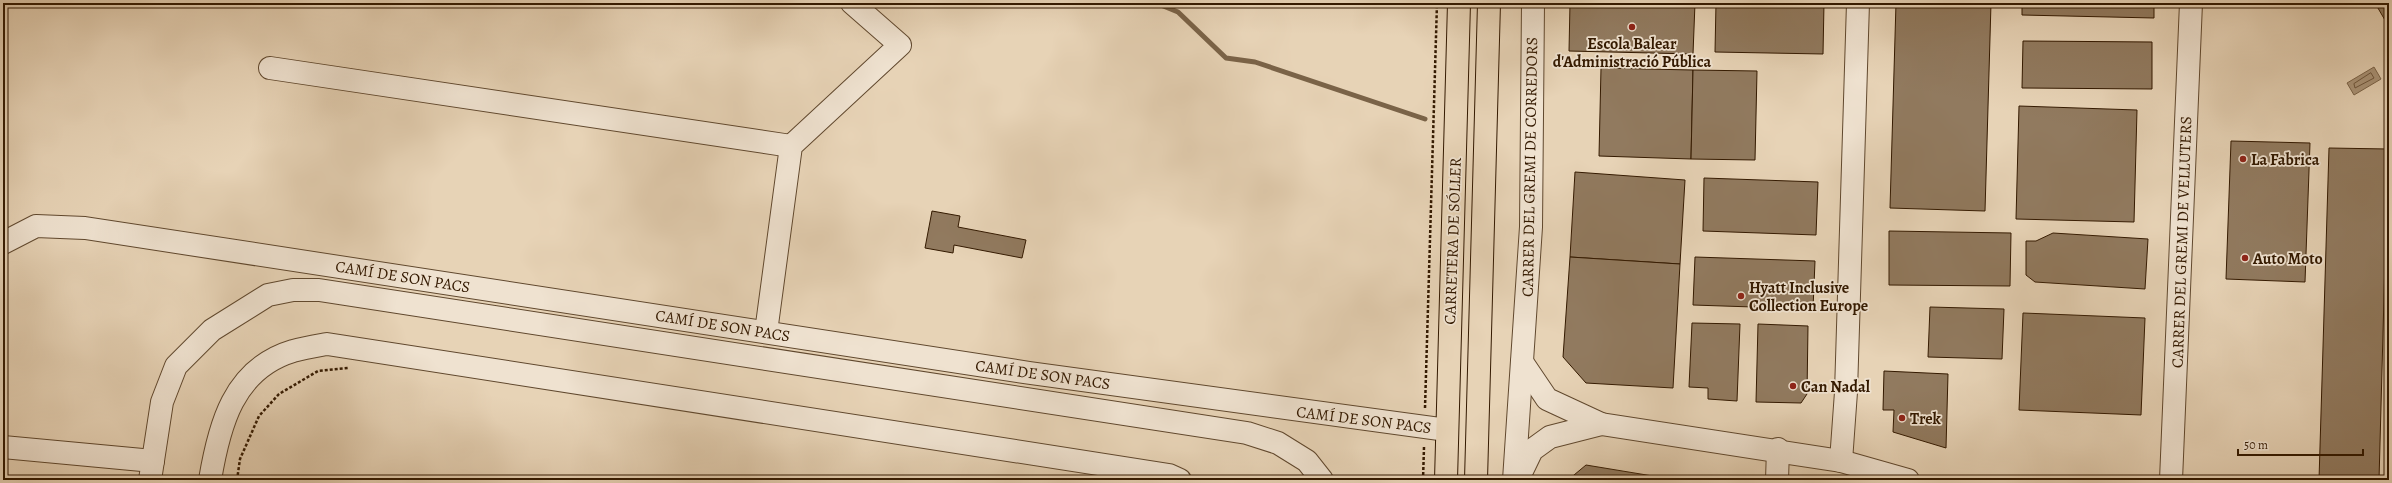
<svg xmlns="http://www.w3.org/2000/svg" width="2392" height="483" viewBox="0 0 2392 483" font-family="Alegreya,serif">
<rect width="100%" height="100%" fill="#e7d3b6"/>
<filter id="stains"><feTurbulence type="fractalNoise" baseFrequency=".005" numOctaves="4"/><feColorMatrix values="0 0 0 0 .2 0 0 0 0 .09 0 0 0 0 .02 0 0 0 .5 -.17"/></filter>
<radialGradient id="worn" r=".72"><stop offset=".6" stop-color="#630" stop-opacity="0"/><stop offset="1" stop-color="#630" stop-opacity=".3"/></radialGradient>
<polygon fill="#aa9478" stroke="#7a6348" points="2374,67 2381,79 2354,95 2347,83"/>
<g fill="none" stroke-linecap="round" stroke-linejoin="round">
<polygon stroke="#6e563c" stroke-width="1" points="2371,73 2374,78 2355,88 2354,84"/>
<polyline stroke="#7a6348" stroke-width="5" points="1156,3 1178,12 1226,58 1255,62 1425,119"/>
</g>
<g fill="#917a5f" stroke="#331900">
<polygon points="1570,3 1695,3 1693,54 1569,51"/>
<polygon points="1716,3 1824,3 1823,54 1715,52"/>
<polygon points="1896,3 1991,3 1985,211 1890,208"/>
<polygon points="2022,3 2154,3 2154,18 2022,15"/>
<polygon points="2375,3 2389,3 2389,27"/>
<polygon points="2023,41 2152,42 2152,89 2022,88"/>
<polygon points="1601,68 1693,70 1691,159 1599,156"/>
<polygon points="1693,70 1757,71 1755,160 1691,159"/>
<polygon points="2019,106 2137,110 2134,222 2016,219"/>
<polygon points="2231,141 2310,143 2305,282 2226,279"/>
<polygon points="2329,148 2388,149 2379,480 2319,480"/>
<polygon points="1575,172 1685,180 1680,264 1570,257"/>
<polygon points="1704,178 1818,182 1816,235 1703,231"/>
<polygon points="932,211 960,216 958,227 1026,240 1022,258 954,245 953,253 925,248"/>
<polygon points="1889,231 2011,233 2010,286 1889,285"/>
<polygon points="2053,233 2148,239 2145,289 2035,282 2026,275 2026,241 2036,241"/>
<polygon points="1570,257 1680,264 1673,388 1586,383 1563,357"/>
<polygon points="1695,257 1815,261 1813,309 1693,305"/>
<polygon points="1930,307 2004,309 2002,359 1928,357"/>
<polygon points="2023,313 2145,318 2141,415 2019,410"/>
<polygon points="1692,323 1740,324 1737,401 1708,399 1708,388 1689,387"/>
<polygon points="1758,324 1808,326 1807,394 1801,403 1756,402"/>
<polygon points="1884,371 1948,374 1946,448 1893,432 1894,410 1883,410"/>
<polygon points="1586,465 1677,480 1568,480"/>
</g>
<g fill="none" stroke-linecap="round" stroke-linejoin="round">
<g stroke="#60482e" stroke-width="24">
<g id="minor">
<polyline points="270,68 791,146"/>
<polyline points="3,243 36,226 85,228 1030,373 1447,430"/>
<polyline points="766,332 791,146 900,45 852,3"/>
<polyline points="1601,424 1841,461 1908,480"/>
<polyline points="3,447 153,461"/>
<polyline points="1841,461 1846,392 1858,3"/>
<polyline points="1519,477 1532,450 1550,437 1601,424 1547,399 1522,362"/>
<polyline points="150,480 162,402 176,366 212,330 268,295 293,290 319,290 1247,433 1278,443 1307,461 1322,480"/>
<path d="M210,480C219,426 233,369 293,351C304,348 316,346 327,344L1169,475L1180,480"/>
<polyline points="1514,480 1531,227 1533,3"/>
<polyline points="1777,480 1778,449"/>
<polyline points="2171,480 2191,3"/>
</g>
</g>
<g stroke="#331900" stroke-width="24">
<g id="major">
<polyline points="1446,480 1459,3"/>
<polyline points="1476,480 1489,3"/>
</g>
</g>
<g stroke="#331900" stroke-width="2.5" stroke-dasharray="3 2" stroke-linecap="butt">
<polyline points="1425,408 1437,3"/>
<polyline points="237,480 240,459 259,416 279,394 318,371 348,368"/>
<polyline points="1423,480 1424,447"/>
</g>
<use href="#minor" stroke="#efe2d0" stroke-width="22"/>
<use href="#major" stroke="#e7d3b6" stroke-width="22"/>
</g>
<g fill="#8f2418" stroke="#efe2d0" stroke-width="1.5">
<circle cx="1632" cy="27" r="4"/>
<circle cx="2243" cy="159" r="4"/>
<circle cx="2245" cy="258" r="4"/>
<circle cx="1741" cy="296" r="4"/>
<circle cx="1793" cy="386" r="4"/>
<circle cx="1902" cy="418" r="4"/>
</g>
<g text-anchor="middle" stroke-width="3.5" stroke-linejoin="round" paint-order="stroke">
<g font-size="16" font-weight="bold" fill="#331900" stroke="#efe2d0" text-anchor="start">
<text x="1632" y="49" text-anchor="middle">Escola Balear<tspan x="1632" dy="18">d'Administració Pública</tspan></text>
<text x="2251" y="165">La Fabrica</text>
<text x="2253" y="264">Auto Moto</text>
<text x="1749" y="293">Hyatt Inclusive<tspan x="1749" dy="18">Collection Europe</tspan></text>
<text x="1801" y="392">Can Nadal</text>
<text x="1910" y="424">Trek</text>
</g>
<g font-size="16" fill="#331900" stroke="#efe2d0">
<text transform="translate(1529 167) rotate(-89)" y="6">CARRER DEL GREMI DE CORREDORS</text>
<text transform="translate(1452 241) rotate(-88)" y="6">CARRETERA DE SÓLLER</text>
<text transform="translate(2181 242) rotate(-88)" y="6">CARRER DEL GREMI DE VELLUTERS</text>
<text transform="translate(403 276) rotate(9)" y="6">CAMÍ DE SON PACS</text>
<text transform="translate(723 325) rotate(9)" y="6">CAMÍ DE SON PACS</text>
<text transform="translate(1043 374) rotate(8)" y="6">CAMÍ DE SON PACS</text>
<text transform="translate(1364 419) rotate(7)" y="6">CAMÍ DE SON PACS</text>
</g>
</g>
<rect width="2392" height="483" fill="none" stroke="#e7d3b6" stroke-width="16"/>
<rect x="4" y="4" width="2384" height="475" fill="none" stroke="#331900" stroke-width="2"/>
<rect x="8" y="8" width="2376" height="467" fill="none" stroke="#331900"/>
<path d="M2238 449v6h125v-6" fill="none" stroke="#331900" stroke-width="2"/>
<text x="2244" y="449" font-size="12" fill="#331900" stroke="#efe2d0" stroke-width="3" paint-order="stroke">50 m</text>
<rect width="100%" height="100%" filter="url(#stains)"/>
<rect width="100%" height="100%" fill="url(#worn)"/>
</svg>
